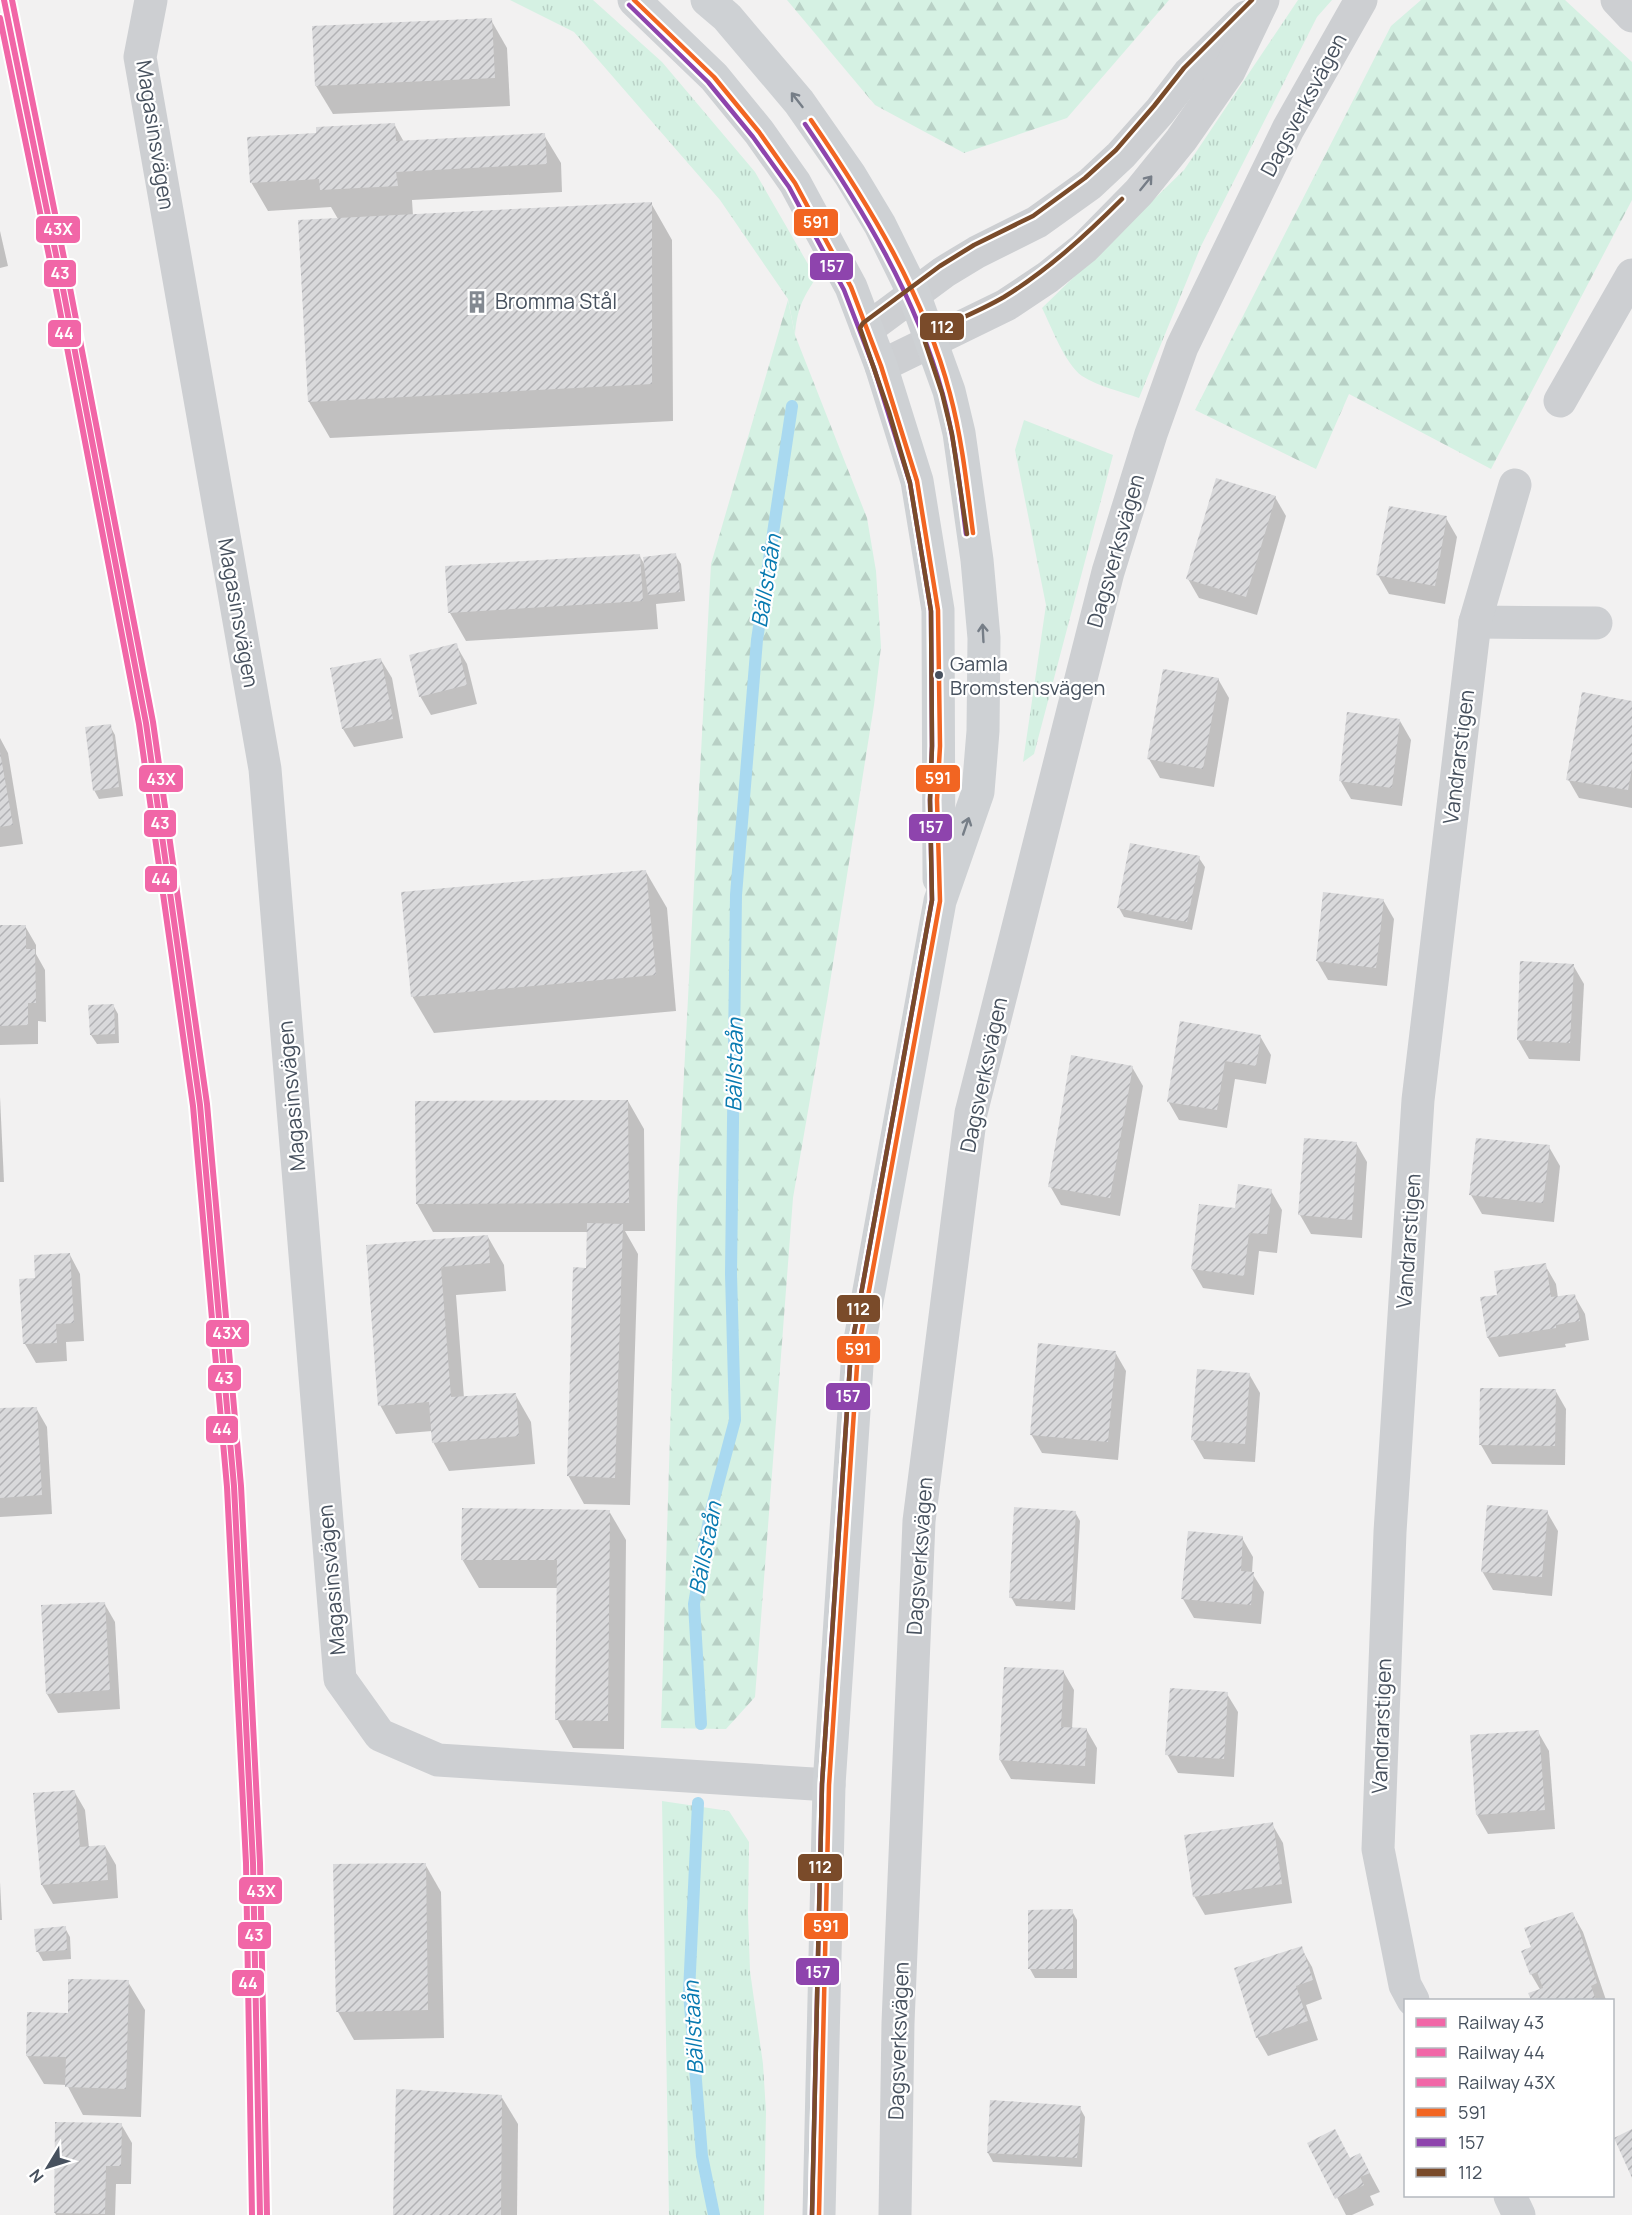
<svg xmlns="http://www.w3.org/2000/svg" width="1632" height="2215" viewBox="0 0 1632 2215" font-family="Manrope,sans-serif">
<defs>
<pattern id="grass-tufts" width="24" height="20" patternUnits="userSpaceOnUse" patternTransform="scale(1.5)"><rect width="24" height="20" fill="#d5f1e3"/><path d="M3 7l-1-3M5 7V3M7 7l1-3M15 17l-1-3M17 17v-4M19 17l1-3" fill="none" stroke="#b8d0c5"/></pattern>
<pattern id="forest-firs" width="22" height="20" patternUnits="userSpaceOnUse" patternTransform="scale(1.5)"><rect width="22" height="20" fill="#d5f1e3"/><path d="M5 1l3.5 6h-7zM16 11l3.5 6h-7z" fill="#b8d0c5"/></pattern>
<pattern id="building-hatch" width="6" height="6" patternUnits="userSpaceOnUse" patternTransform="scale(1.5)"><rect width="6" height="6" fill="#d9d9db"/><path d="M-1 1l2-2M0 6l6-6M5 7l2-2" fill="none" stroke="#b2b2b5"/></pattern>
</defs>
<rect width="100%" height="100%" fill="#f2f1f1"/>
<g fill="url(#grass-tufts)">
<path d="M510,0H593L662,62L755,172L816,278C802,299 797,310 795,335L788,299L720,200L574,32Z"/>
<path d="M1298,0H1332L1317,17L1201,246L1139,398C1120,391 1099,387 1082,376C1065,364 1051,326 1042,308L1184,170Z"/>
<polygon points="1024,420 1113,455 1034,754 1023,762 1046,605 1015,450"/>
<polygon points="662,1801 729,1811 749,1842 748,1913 750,1971 763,2064 766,2112 764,2215 669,2215"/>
</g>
<g fill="url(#forest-firs)">
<polygon points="787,0 1169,0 1067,118 964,153 875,105"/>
<polygon points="1421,0 1565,0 1632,62 1632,200 1491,469 1349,394 1316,469 1195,410 1391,26"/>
<polygon points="788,300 795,335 867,518 876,571 881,647 874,705 828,995 793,1198 755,1697 726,1729 661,1728 677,1206 711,564"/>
</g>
<g fill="#0003">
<polygon points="491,20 507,48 510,106 333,114 316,86"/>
<polygon points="394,124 404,142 544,135 561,163 562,192 412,200 413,216 651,203 672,240 673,421 330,438 309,402 338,219 331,207 268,211 251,182 317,135"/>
<polygon points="0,231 8,266 0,268"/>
<polygon points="1275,497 1286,516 1257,615 1199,598 1188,579"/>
<polygon points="1446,518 1457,537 1445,604 1389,594 1378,575"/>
<polygon points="639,555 646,567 675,555 681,564 685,601 656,604 658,629 466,641 450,613"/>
<polygon points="456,645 467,664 477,704 431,715 420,696"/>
<polygon points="381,660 392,678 403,738 354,747 343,729"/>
<polygon points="1218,679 1229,698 1214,787 1160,778 1149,759"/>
<polygon points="1632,702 1632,808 1579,798 1568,779"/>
<polygon points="1400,721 1411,740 1402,806 1351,799 1340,780"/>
<polygon points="110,726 115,735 123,796 99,799 94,790"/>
<polygon points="0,738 8,753 23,844 0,847"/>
<polygon points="1199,858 1205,867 1192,930 1124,917 1119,908"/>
<polygon points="646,872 667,908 676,1011 434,1033 412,996"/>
<polygon points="1383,900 1394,919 1387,986 1328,980 1317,961"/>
<polygon points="25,926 36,945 36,954 45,970 46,1022 38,1021 38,1044 0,1045 0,927"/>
<polygon points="1573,965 1584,984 1580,1061 1529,1059 1518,1040"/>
<polygon points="113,1005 118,1014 119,1043 97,1044 91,1035"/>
<polygon points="1181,1023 1260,1036 1271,1055 1266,1084 1235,1079 1227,1128 1179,1120 1168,1101"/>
<polygon points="1132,1067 1143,1086 1120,1216 1061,1205 1050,1186"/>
<polygon points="0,1097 4,1182 0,1182"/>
<polygon points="628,1101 644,1129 645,1231 625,1231 638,1254 630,1505 584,1504 568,1475 588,1270 588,1232 433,1232 417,1204"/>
<polygon points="1356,1143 1367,1162 1362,1238 1311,1234 1300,1215"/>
<polygon points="1549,1147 1560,1166 1554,1222 1482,1214 1471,1195"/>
<polygon points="1271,1191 1282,1210 1277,1253 1259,1251 1254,1295 1203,1288 1192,1269 1236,1210"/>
<polygon points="488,1237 504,1265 506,1291 456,1295 464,1398 515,1394 531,1422 535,1464 449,1471 433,1442 432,1431 396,1434 380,1405 368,1246"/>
<polygon points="70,1255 80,1274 84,1341 66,1342 67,1361 36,1363 25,1344 21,1281 36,1280"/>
<polygon points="1545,1265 1556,1284 1558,1298 1574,1295 1585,1314 1589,1340 1565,1344 1566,1347 1499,1357 1488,1338 1498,1296"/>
<polygon points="1115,1352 1126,1371 1118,1460 1042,1453 1031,1434"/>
<polygon points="1249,1374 1260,1393 1255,1462 1204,1459 1193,1440"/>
<polygon points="1555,1390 1566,1409 1565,1465 1492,1464 1481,1445"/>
<polygon points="36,1408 47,1427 52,1514 0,1517 0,1410"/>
<polygon points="609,1511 626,1540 624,1749 573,1748 557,1719 558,1588 479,1588 462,1559"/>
<polygon points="1075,1512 1080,1521 1075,1610 1016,1606 1011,1597"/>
<polygon points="1547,1512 1558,1531 1552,1596 1493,1590 1482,1571"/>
<polygon points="1242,1538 1253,1557 1252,1573 1264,1592 1261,1624 1194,1618 1183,1599"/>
<polygon points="104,1603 115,1622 120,1709 58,1713 47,1694 42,1606"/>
<polygon points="1063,1671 1074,1690 1072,1729 1086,1729 1097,1748 1095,1784 1011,1779 1000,1760"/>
<polygon points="1227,1694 1238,1712 1234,1777 1178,1773 1167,1754"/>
<polygon points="1538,1732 1549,1751 1555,1829 1488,1834 1477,1815"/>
<polygon points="74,1791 85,1810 89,1848 105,1846 116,1865 118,1898 53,1904 42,1885"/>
<polygon points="1272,1824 1283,1843 1292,1903 1205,1915 1194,1896"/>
<polygon points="425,1864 441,1892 444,2038 354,2040 338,2012"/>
<polygon points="0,1882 2,1920 0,1920"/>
<polygon points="1072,1911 1077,1920 1077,1978 1035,1978 1030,1969"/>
<polygon points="1572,1913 1583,1932 1606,2000 1532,2000 1530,1994 1541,1991 1531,1974 1533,1948"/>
<polygon points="65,1928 70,1937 71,1959 43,1961 38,1952"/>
<polygon points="1301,1948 1312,1967 1322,1999 1306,2005 1318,2040 1268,2056 1257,2037"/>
<polygon points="128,1982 145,2010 141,2117 83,2115 67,2085 44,2084 27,2056 29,2014 69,2015"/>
<polygon points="501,2096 518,2124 517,2215 394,2215"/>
<polygon points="1080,2108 1085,2117 1082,2167 993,2162 988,2153"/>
<polygon points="121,2124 132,2143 131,2184 116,2184 115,2215 56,2215 55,2213"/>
<polygon points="1309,2143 1351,2160 1360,2155 1380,2192 1370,2196 1374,2205 1352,2215 1346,2215"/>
</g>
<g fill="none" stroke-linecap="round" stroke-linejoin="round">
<g stroke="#a9d9f0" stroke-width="12">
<polyline points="701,1724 694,1604 710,1514 735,1420 731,1274 736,895 757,640 792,406"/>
<polyline points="698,1803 689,1992 702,2156 714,2215"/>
</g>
</g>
<g fill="url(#building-hatch)">
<polygon points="492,18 495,78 315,86 312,26"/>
<polygon points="395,123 396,141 545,133 547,164 396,172 398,186 320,190 319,179 250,183 247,137 316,133 316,127"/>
<polygon points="652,202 652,384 308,402 298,220"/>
<polygon points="1216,478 1276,496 1246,597 1186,579"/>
<polygon points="1389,506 1447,516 1435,586 1376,575"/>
<polygon points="676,553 680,592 648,595 643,557"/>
<polygon points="640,554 643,601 448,613 445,566"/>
<polygon points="457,643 467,685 419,697 409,655"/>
<polygon points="381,658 393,719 342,729 330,668"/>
<polygon points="1163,669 1219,678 1203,769 1147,759"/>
<polygon points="1582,692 1632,701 1632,768 1628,790 1566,780"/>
<polygon points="1347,712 1400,719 1392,788 1339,781"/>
<polygon points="111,724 119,787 93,791 85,727"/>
<polygon points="0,752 13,825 0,827"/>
<polygon points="1130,843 1200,856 1187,922 1117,908"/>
<polygon points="646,870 656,975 411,997 401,892"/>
<polygon points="1323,892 1384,899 1376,968 1316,961"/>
<polygon points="0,925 26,925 26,949 35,949 36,1003 28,1003 28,1025 0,1026"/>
<polygon points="1520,961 1574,964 1570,1043 1517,1040"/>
<polygon points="114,1004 115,1034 90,1035 88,1005"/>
<polygon points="1180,1021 1261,1035 1256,1066 1225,1061 1217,1110 1167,1102"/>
<polygon points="1071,1055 1133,1066 1110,1198 1048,1187"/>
<polygon points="628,1100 629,1203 416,1204 415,1101"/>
<polygon points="1304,1138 1357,1142 1352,1220 1298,1215"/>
<polygon points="1476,1138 1550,1145 1543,1203 1469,1195"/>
<polygon points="1238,1184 1272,1189 1267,1234 1249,1233 1244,1276 1191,1269 1199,1204 1235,1208"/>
<polygon points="587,1223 623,1224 615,1478 567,1476 573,1267 586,1268"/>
<polygon points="488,1235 490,1263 441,1267 451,1397 516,1393 519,1436 432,1443 429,1402 378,1406 366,1245"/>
<polygon points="70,1253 74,1323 56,1324 57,1343 23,1344 19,1279 35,1278 34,1255"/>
<polygon points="1546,1263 1551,1297 1575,1294 1580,1321 1556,1325 1556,1328 1487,1338 1480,1297 1497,1295 1494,1271"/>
<polygon points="1038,1343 1116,1351 1108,1442 1030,1435"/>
<polygon points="1197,1369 1250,1373 1245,1444 1191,1440"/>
<polygon points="1480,1388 1556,1389 1555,1446 1479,1445"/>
<polygon points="37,1407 42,1495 0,1498 0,1408"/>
<polygon points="1487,1505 1548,1510 1542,1577 1481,1572"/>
<polygon points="1014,1507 1076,1511 1071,1602 1009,1598"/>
<polygon points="462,1508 610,1510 608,1721 555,1720 557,1560 461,1560"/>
<polygon points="1188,1531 1243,1536 1241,1571 1254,1572 1251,1605 1181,1599"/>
<polygon points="105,1602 110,1690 46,1694 41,1605"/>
<polygon points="1004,1667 1064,1670 1061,1727 1087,1728 1085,1766 999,1760"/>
<polygon points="1170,1688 1228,1692 1224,1759 1165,1755"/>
<polygon points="1539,1730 1545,1810 1476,1815 1470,1735"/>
<polygon points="75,1790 80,1847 105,1845 108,1880 41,1885 33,1793"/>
<polygon points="1273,1822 1282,1884 1193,1897 1184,1835"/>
<polygon points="426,1863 428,2010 336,2012 333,1864"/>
<polygon points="1073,1909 1073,1969 1028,1969 1028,1910"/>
<polygon points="1573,1912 1597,1983 1591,1986 1596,2000 1531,2000 1528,1993 1543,1988 1537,1972 1530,1975 1521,1951 1531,1947 1524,1928"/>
<polygon points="66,1926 67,1950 36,1952 34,1929"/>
<polygon points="1302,1946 1313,1980 1296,1986 1308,2021 1256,2038 1234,1968"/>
<polygon points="68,1979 129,1980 126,2089 65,2087 66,2057 26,2056 27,2012 68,2013"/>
<polygon points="396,2089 502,2095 501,2215 393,2215"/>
<polygon points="990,2100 1081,2106 1077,2158 987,2153"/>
<polygon points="55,2122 122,2123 121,2166 106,2166 105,2214 54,2213"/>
<polygon points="1335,2129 1350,2158 1360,2153 1370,2173 1360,2177 1364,2185 1335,2199 1307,2143"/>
<polygon points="1632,2129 1632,2178 1614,2138"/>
</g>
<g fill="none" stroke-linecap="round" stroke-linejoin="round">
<g stroke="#cdcfd2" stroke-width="33">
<polyline points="151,0 140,57 265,769 340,1679 380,1735 438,1760 829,1785"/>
<polyline points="1617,0 1632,16"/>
<polyline points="867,329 944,272 977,252 1037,222 1090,184 1121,155 1160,111 1189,73 1246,17"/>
<polyline points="881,366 1006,305 1048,277 1084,248 1139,192 1181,140 1229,71 1263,0"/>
<polyline points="1560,401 1632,275"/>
<polyline points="1475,622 1596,623"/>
<polyline points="1413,2000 1405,1985 1378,1849 1390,1532 1418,1100 1475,622 1515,485"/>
<polyline points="1510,2196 1519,2215"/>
<polyline points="895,2215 898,2023 919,1521 971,1113 1108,572 1151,434 1182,347 1288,129 1361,0"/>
</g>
<g stroke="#ced1d4" stroke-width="33">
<polyline points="634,0 714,77 759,132 795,183 851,287 881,366 917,481 938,610 939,879"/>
<polyline points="707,0 727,17 799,102 850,175 880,225 914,294 949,391 959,433 977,560 984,638 983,731 978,792 940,901 858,1351 829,1785 819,2215"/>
</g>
<g stroke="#fff" stroke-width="9">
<g id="bus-1">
<polyline points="634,0 714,77 759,132 795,183 851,287 881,366 917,481 938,610 940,746 937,800 940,901 858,1351 829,1785 819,2215"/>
<path d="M811,120C869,205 924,294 950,394C962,439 967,486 973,533"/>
</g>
</g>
<g stroke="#fff" stroke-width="9">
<g id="bus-2">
<polyline points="629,5 708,82 753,137 789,187 844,290 874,368 910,483 931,611 932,746 930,800 932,900 851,1350 822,1784 812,2215"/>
<path d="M805,124C862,208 916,296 943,395C955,440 960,487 966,534"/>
</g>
</g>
<g stroke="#fff" stroke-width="9">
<g id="bus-3">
<path d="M967,534L952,434L942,393L925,342V337L929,333C954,321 980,311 1004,297C1048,270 1086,235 1122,199"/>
<polyline points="812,2215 822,1784 851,1350 932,900 930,800 932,746 931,611 910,483 889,412 860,328 863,323 940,266 974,245 1033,216 1085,178 1116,150 1154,106 1184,68 1252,0"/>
</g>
</g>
<use href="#bus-1" stroke="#f26522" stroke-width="4.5"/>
<use href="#bus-2" stroke="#8e44ad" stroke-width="4.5"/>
<use href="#bus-3" stroke="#7a4b2a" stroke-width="4.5"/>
<g stroke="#fff" stroke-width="10">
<polyline id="rail-1" points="4,0 63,289 146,723 200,1105 234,1486 253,1863 260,2215"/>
</g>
<g stroke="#fff" stroke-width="10">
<polyline id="rail-2" points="0,18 56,290 139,724 193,1106 227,1487 246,1863 252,2215"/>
</g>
<g stroke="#fff" stroke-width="10">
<polyline id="rail-3" points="12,0 70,288 153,722 207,1104 241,1486 260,1863 267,2215"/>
</g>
<use href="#rail-1" stroke="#f166a7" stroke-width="6"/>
<use href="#rail-2" stroke="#f166a7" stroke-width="6"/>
<use href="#rail-3" stroke="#f166a7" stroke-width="6"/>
</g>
<defs><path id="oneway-shaft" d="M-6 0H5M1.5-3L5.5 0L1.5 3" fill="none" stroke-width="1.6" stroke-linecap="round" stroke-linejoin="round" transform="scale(1.5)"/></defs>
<g stroke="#767e87">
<use href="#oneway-shaft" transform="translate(797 100) rotate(-128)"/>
<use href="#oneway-shaft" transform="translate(983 633) rotate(-93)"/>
<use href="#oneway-shaft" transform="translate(966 826) rotate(-71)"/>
</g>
<use stroke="#767d87" href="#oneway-shaft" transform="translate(1146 183) rotate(-51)"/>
<defs>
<g id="building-bare" transform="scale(1.8)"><path d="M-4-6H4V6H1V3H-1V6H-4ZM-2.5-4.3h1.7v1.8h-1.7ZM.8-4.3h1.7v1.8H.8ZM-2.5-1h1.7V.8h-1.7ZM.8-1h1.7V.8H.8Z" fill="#838991" stroke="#fff" stroke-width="2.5" paint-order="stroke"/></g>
</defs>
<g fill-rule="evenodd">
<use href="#building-bare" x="477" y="302"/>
</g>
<circle fill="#47515e" stroke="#fff" stroke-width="2" cx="939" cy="675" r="5"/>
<g text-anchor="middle" stroke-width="4.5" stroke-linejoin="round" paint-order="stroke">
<g font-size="20" fill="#47515e" stroke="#fff" text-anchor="start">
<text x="950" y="671">Gamla<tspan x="950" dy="24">Bromstensvägen</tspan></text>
</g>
<g font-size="21" fill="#47515e" stroke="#fff">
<text transform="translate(1304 105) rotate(-62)" y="7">Dagsverksvägen</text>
<text transform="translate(155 135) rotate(81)" y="7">Magasinsvägen</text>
<text transform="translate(1116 551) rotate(-74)" y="7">Dagsverksvägen</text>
<text transform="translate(238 613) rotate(80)" y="7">Magasinsvägen</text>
<text transform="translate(1459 757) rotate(-83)" y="7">Vandrarstigen</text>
<text transform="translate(984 1075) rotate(-78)" y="7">Dagsverksvägen</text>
<text transform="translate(292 1096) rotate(-95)" y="7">Magasinsvägen</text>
<text transform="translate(1409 1241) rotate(-86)" y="7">Vandrarstigen</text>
<text transform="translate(920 1556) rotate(-86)" y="7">Dagsverksvägen</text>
<text transform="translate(332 1580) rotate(-95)" y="7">Magasinsvägen</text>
<text transform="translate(1382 1726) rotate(-88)" y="7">Vandrarstigen</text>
<text transform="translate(899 2041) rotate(-88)" y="7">Dagsverksvägen</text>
</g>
<g font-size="21" fill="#47515e" stroke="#fff" text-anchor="start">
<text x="495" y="309">Bromma Stål</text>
</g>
<g font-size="22" font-style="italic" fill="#087ab1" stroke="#fff">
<text transform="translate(766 581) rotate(-81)" y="8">Bällstaån</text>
<text transform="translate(734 1065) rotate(-89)" y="8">Bällstaån</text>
<text transform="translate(705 1548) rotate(-79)" y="8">Bällstaån</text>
<text transform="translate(693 2028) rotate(-93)" y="8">Bällstaån</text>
</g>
</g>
<g stroke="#fff" stroke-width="2">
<rect x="793" y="208" width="46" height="29" rx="6" fill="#f26522"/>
<rect x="35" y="215" width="46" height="29" rx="6" fill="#f166a7"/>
<rect x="809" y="252" width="45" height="29" rx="6" fill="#8e44ad"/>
<rect x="43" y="259" width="34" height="29" rx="6" fill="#f166a7"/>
<rect x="919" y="312" width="46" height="29" rx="6" fill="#7a4b2a"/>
<rect x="47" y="319" width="35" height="29" rx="6" fill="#f166a7"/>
<rect x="915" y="764" width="46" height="29" rx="6" fill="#f26522"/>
<rect x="138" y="764" width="46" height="29" rx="6" fill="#f166a7"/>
<rect x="143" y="809" width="34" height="29" rx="6" fill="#f166a7"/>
<rect x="908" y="813" width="45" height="29" rx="6" fill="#8e44ad"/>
<rect x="144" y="865" width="34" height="28" rx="6" fill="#f166a7"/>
<rect x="836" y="1294" width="45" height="29" rx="6" fill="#7a4b2a"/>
<rect x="205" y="1319" width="45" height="29" rx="6" fill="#f166a7"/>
<rect x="836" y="1335" width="45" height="29" rx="6" fill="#f26522"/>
<rect x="207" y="1364" width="35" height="28" rx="6" fill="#f166a7"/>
<rect x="825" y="1382" width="46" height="29" rx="6" fill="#8e44ad"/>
<rect x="205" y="1415" width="34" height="29" rx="6" fill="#f166a7"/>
<rect x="797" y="1853" width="46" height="29" rx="6" fill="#7a4b2a"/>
<rect x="238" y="1876" width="45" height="29" rx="6" fill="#f166a7"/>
<rect x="803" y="1912" width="46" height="28" rx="6" fill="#f26522"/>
<rect x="237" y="1921" width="35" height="29" rx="6" fill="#f166a7"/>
<rect x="795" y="1957" width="45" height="29" rx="6" fill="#8e44ad"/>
<rect x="231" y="1969" width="34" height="28" rx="6" fill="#f166a7"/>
</g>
<g font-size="16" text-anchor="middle" font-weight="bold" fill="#fff">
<text x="816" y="228">591</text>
<text x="58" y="235">43X</text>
<text x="832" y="272">157</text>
<text x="60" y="279">43</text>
<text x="942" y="333">112</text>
<text x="64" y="339">44</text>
<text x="938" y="784">591</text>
<text x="161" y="785">43X</text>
<text x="160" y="829">43</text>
<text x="931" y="833">157</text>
<text x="161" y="885">44</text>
<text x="858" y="1315">112</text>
<text x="227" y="1339">43X</text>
<text x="858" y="1355">591</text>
<text x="224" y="1384">43</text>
<text x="848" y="1402">157</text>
<text x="222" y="1435">44</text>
<text x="820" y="1873">112</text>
<text x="261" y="1897">43X</text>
<text x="826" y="1932">591</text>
<text x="254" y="1941">43</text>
<text x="818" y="1978">157</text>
<text x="248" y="1989">44</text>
</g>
<rect x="1404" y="1999" width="210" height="198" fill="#ffffff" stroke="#b5b9bf" stroke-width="1.5"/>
<rect x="1416" y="2018" width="30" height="9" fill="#f166a7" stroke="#b5b9bf" stroke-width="1.5"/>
<text x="1458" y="2029" font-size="18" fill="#47515e">Railway 43</text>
<rect x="1416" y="2048" width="30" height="9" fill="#f166a7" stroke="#b5b9bf" stroke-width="1.5"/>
<text x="1458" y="2059" font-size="18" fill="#47515e">Railway 44</text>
<rect x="1416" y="2078" width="30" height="9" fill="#f166a7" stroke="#b5b9bf" stroke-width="1.5"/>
<text x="1458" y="2089" font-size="18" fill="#47515e">Railway 43X</text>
<rect x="1416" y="2108" width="30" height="9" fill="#f26522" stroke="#b5b9bf" stroke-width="1.5"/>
<text x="1458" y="2119" font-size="18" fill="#47515e">591</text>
<rect x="1416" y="2138" width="30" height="9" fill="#8e44ad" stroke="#b5b9bf" stroke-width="1.5"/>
<text x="1458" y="2149" font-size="18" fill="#47515e">157</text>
<rect x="1416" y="2168" width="30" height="9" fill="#7a4b2a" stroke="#b5b9bf" stroke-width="1.5"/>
<text x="1458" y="2179" font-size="18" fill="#47515e">112</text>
<g transform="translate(48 2167) rotate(232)" stroke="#ffffff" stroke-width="4.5" paint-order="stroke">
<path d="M0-4.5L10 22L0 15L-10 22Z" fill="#47515e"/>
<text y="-9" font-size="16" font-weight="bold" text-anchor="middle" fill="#47515e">N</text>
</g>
</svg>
